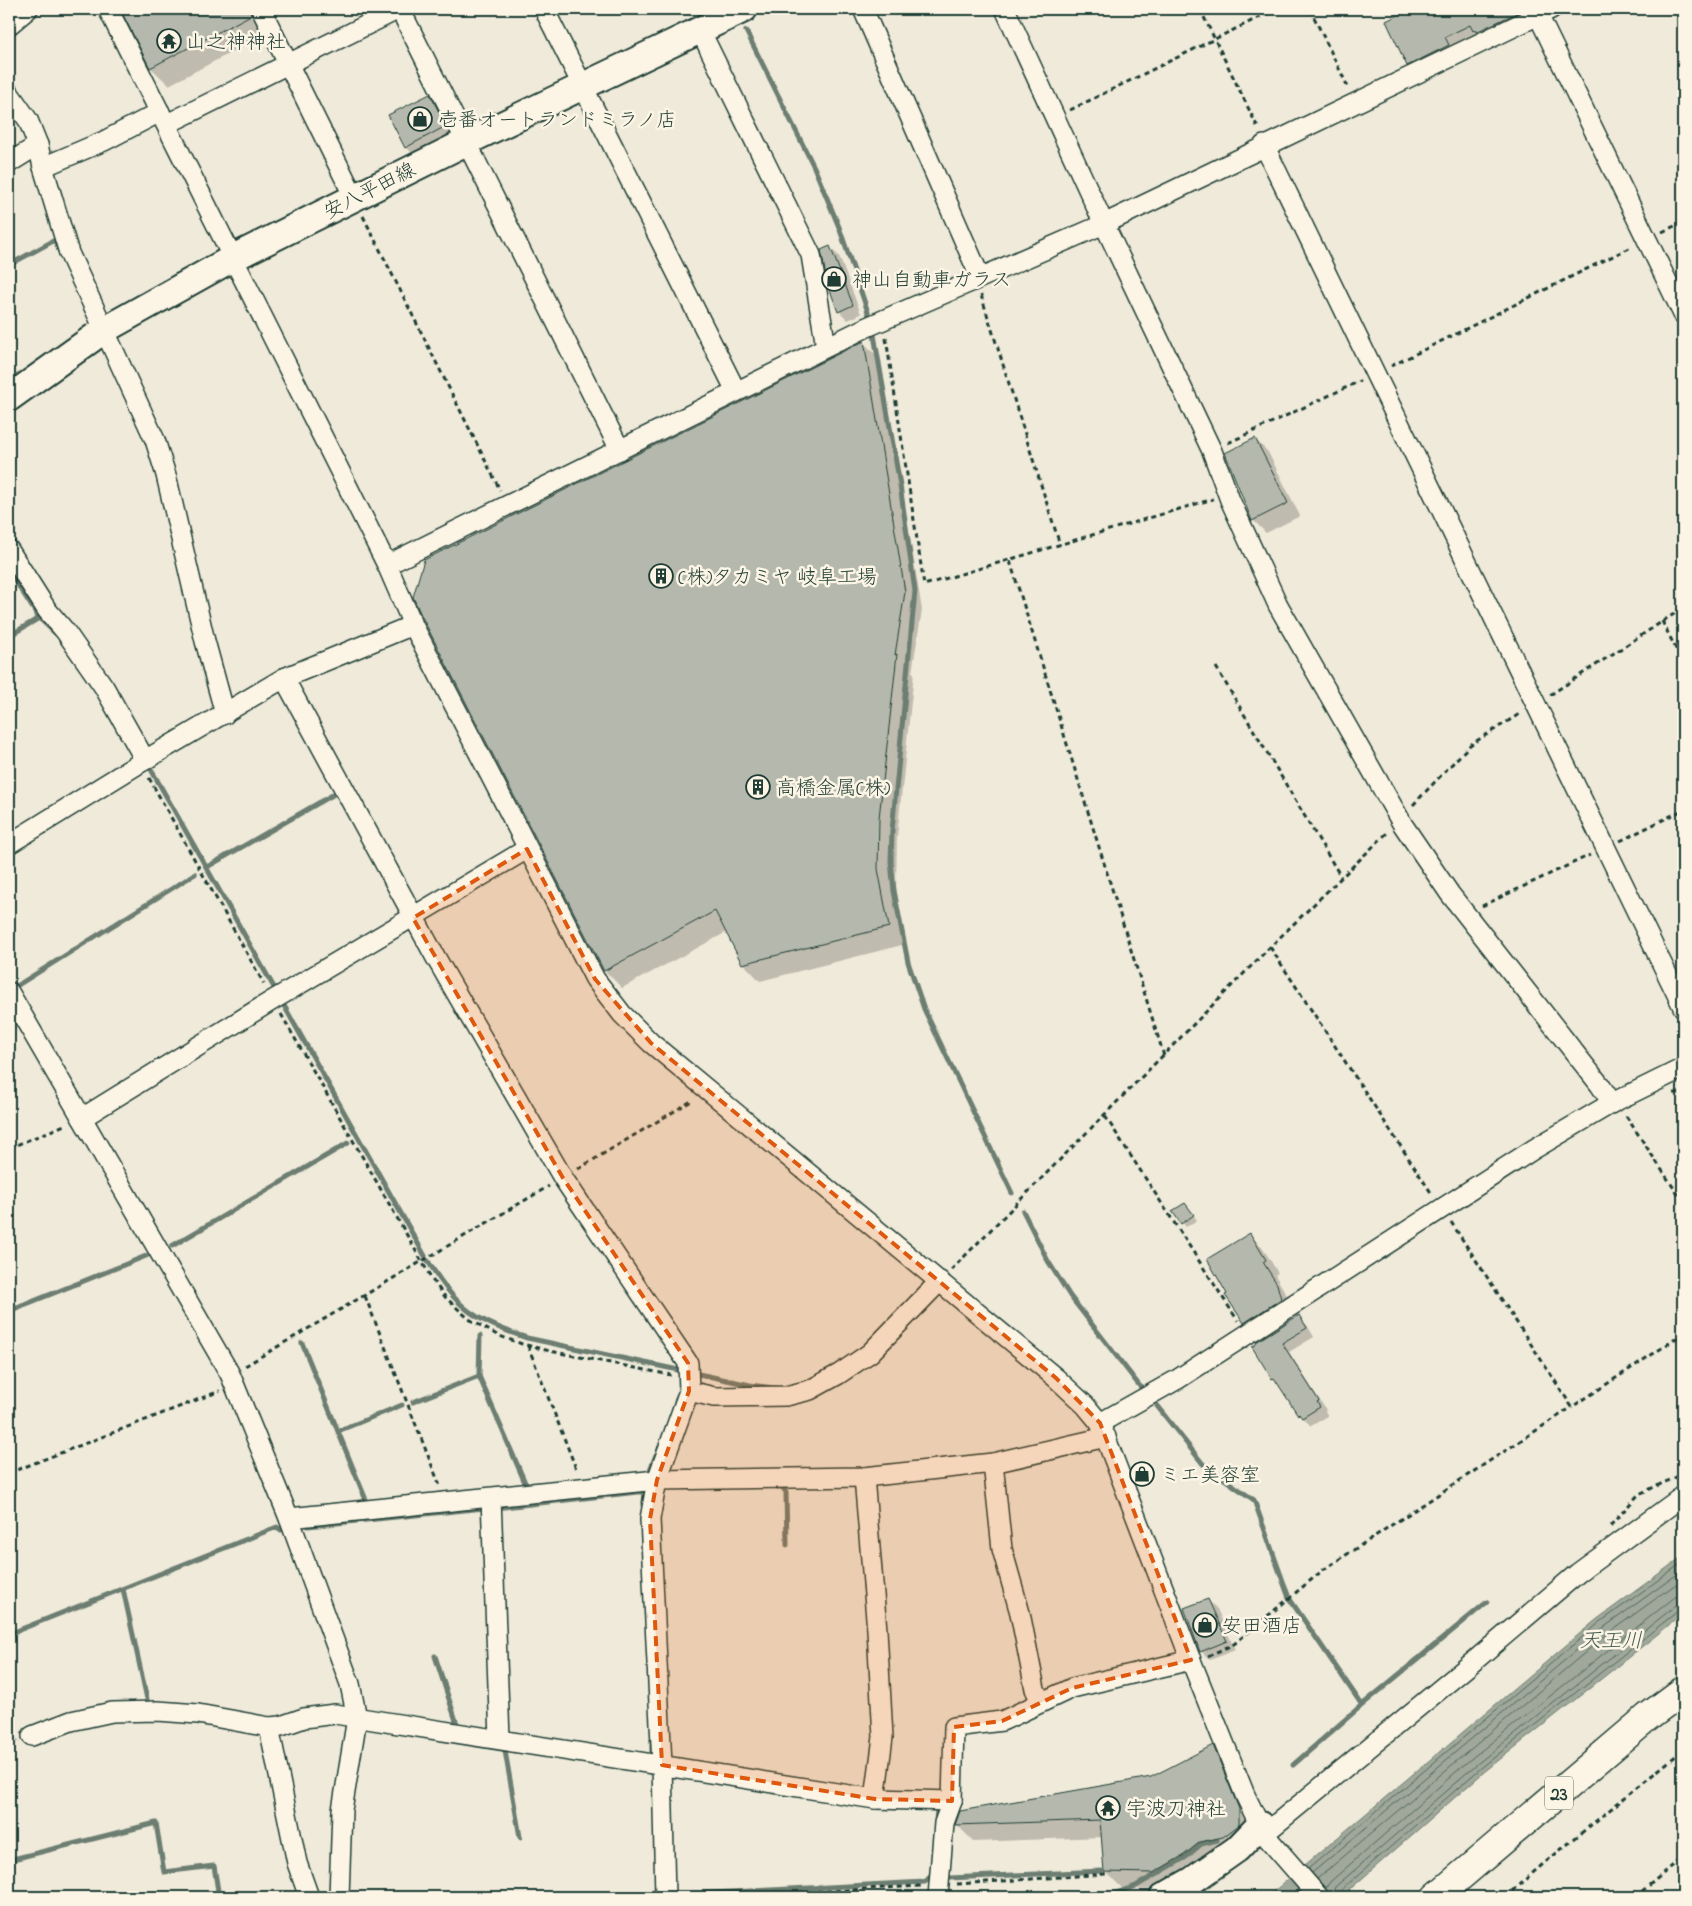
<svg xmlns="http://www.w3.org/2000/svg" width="1692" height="1906" viewBox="0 0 1692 1906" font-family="'Indie Flower','Klee One',sans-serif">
<rect width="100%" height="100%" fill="#efeada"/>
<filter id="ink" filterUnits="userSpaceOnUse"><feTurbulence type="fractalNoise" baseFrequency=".02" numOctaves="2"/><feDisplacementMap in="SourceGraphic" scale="10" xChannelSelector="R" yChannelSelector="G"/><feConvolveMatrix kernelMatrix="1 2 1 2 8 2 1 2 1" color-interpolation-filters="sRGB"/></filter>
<g filter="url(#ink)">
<polygon fill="#9fa89a" stroke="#6c7d71" points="1683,1556 1683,1614 1484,1772 1341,1897 1267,1897 1596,1620"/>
<g fill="#0003">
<polygon points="121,9 263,9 268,33 169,85 151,68"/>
<polygon points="1400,9 1533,9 1421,78 1408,65 1402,15"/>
<polygon points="429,95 443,108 458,140 419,160 406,147"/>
<polygon points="830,248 839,256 861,314 848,320 839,311"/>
<polygon points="864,343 881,360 922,610 912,672 914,673 897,837 896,887 906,944 760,981 743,963 727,932 622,988 605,971"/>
<polygon points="1255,439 1268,452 1300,516 1266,533 1253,520"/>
<polygon points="1188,1208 1197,1220 1186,1227 1174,1212"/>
<polygon points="1250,1235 1263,1248 1278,1273 1275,1275 1289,1299 1258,1335 1245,1322"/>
<polygon points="1298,1316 1307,1325 1314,1337 1289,1352 1326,1410 1325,1411 1328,1416 1311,1426 1299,1414 1253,1347"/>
<polygon points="1208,1600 1217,1609 1235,1650 1210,1660 1201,1651"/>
<polygon points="1212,1746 1230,1764 1256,1829 1172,1890 1123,1889 1105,1871 1103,1837 974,1842 957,1825 1152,1779"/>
</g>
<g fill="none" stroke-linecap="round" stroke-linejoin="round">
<g stroke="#52685d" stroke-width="1">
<polyline points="1308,1869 1599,1623 1683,1562"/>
<polyline points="1312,1873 1603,1628 1683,1570"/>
<polyline points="1317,1879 1607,1634 1683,1579"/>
<polyline points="1325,1888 1331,1881 1472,1758 1670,1601 1675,1597 1683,1596"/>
<polyline points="1331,1897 1335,1887 1477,1764 1674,1607 1683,1604"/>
<polyline points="1338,1897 1340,1891 1481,1768 1678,1611 1683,1610"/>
</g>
<g stroke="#6c7d71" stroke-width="5">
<polyline points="746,31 814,167 839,227 871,321"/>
<polyline points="9,265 55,240 59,250"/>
<polyline points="873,329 900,485 915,591 892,831 891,861 894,891 908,962 924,1009 1012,1193"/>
<polyline points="9,571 39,618 9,636"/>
<polyline points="39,618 55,633"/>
<polyline points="148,764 276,991"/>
<polyline points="207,867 336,793 339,797"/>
<polyline points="18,985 195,874"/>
<polyline points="282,1002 425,1256"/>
<polyline points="1023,1211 1048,1261 1070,1296 1142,1389"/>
<polyline points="172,1246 348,1143"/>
<path d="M428,1261C456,1308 475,1321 527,1338L683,1371"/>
<polyline points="9,1311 151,1254"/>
<polyline points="480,1336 479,1376 526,1485"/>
<polyline points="302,1343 366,1500"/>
<polyline points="694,1373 750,1385 775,1388"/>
<polyline points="413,1402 479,1376"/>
<polyline points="1157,1406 1203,1464 1254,1500 1289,1598 1362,1705"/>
<polyline points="338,1431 402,1405"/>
<polyline points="650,1470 656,1455"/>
<polyline points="777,1487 782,1487 786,1492 787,1545"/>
<polyline points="495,1508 638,1492 645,1492 644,1502"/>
<polyline points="308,1526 484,1508"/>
<polyline points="123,1589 147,1699"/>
<polyline points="9,1634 277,1527 281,1530"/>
<polyline points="435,1656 458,1727"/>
<polyline points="652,1740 652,1755"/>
<polyline points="505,1751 520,1837"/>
<polyline points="1293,1765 1362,1705 1487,1602"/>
<polyline points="936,1822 937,1808"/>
<polyline points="9,1860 156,1823 164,1872 214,1866 219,1897"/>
<polyline points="950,1878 1101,1871"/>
<polyline points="675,1895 925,1882 931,1876 932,1873"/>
<polyline points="288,1897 300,1896 301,1897"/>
<polyline points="1104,1897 1136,1886 1186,1857 1201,1844 1217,1840"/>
</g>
</g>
<g fill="#b5b9ad" stroke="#1f3d34">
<polygon points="120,9 250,9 251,15 150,68"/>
<polygon points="1411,9 1525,9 1476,32 1475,30 1473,31 1470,25 1445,37 1449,45 1407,66 1386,21"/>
<polygon points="430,94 446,126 405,148 388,115"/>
<polygon points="830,246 853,305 838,312 827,282 821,250"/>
<polygon points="864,341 905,592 895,655 897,654 879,818 878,869 889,927 742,964 715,911 604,971 422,617 413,597 424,560"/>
<polygon points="1255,438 1288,503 1252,521 1225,453"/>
<polygon points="1185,1203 1194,1215 1181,1224 1172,1211"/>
<polygon points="1250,1233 1266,1260 1263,1262 1277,1284 1281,1299 1244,1323 1225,1295 1227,1294 1207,1259"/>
<polygon points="1299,1315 1307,1328 1282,1343 1319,1401 1317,1402 1320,1407 1302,1418 1299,1414 1298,1415 1274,1378 1272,1379 1252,1347 1257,1343 1256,1342"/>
<polygon points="1208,1599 1227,1641 1200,1652 1184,1608"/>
<polygon points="1213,1745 1239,1809 1239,1825 1223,1837 1200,1842 1184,1855 1153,1873 1104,1872 1100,1820 955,1825 960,1811 1151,1777"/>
</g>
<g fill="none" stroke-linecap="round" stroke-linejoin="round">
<g stroke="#1f3d34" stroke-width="22">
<g id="street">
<polyline points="108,9 387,565 413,625 595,979 622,1014 651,1043 1056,1378 1085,1405 1100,1423 1192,1663 1245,1795 1264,1834 1319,1897"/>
<polyline points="261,9 354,197"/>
<polyline points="400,9 620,450"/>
<polyline points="544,9 736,391"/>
<polyline points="863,9 980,277"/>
<polyline points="1005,9 1104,224 1212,451 1230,500 1278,605 1403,825 1450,894 1600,1085 1612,1103"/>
<polyline points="1538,15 1683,314"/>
<polyline points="9,25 28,9"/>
<polyline points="700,30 811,255 826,347"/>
<polyline points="9,93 28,120 38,145 43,167 69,253 155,440 166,475 205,641 225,714"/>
<polyline points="167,124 399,9"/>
<polyline points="1264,145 1683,1007"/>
<polyline points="9,163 38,145"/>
<polyline points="43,167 104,141 160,112"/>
<polyline points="9,550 47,610 65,631 104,687 145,760"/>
<polyline points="387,565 867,327 1104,224 1551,9"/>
<polyline points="284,678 436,958 563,1178 688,1363 689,1391 657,1480 650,1519 662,1765 665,1897"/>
<polyline points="9,844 140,763 284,678 413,625"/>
<polyline points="9,992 230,1374 289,1518 350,1684 357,1718 342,1810 339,1897"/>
<polyline points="82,1118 273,1000 527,849"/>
<polyline points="689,1391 714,1397 786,1396 810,1390 839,1374 870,1353 940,1281"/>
<polyline points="1100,1423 1178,1379 1534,1149 1612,1103 1683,1068"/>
<polyline points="993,1463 1002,1549 1020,1613 1035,1689 1041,1702"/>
<polyline points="864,1477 877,1630 883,1737 875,1799"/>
<polyline points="491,1498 500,1739"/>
<polyline points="289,1518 657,1480 864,1477 993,1463 1106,1437"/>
<polyline points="269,1727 297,1863 309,1897"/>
<polyline points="32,1736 71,1721 112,1712 158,1711 198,1714 269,1727 281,1726 304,1718 335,1714 875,1799 952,1801 944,1823 938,1897"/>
<polyline points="952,1801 954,1727 1002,1721 1072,1688 1191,1660"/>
<polyline points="1264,1834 1467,1667 1578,1573 1683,1496"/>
</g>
</g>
<g stroke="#1f3d34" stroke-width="30">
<g id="secondary">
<polyline points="9,398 104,330 233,258 466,142 744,9"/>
<polyline points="1163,1897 1193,1880 1237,1849 1260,1825"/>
</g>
</g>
<g stroke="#1f3d34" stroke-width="31">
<polyline id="primary" points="1436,1897 1648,1717 1683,1691"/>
</g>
<g stroke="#1f3d34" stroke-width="3" stroke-dasharray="5 4" stroke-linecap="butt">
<polyline points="1200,9 1259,130"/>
<polyline points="1310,9 1348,87"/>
<polyline points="1070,110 1276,9"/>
<polyline points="363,216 500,490"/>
<polyline points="1662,232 1683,222"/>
<polyline points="981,295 1060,545"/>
<polyline points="886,338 924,585 1213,499"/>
<polyline points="1391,366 1631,247"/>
<polyline points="1228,443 1360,381"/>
<polyline points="1010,561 1164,1056"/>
<polyline points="1662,621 1683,663"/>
<polyline points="1216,667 1341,877"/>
<polyline points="1550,695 1683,608"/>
<polyline points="149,778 264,984"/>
<polyline points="1413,805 1470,745 1521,713"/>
<polyline points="1620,841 1683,810"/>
<polyline points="1482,906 1590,855"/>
<polyline points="1270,947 1432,1194"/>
<polyline points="281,1014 433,1281 446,1298 469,1319 497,1335 522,1344 550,1351 671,1375"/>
<polyline points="1674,1093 1683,1093"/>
<polyline points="1105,1116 1238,1321"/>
<polyline points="1626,1116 1683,1202"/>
<polyline points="9,1148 67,1124"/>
<polyline points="578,1169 693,1100"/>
<polyline points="1451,1222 1572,1407 1683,1334"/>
<polyline points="951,1270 1270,947 1388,832"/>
<polyline points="365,1296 440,1486"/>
<polyline points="528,1346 577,1471"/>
<polyline points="245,1366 549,1186"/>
<polyline points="9,1473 220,1391"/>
<polyline points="1610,1526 1639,1494 1683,1474"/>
<polyline points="1208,1656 1234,1644 1323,1570 1572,1407"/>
<polyline points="9,1744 18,1741"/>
<polyline points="957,1884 1106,1874"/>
<polyline points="727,1897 921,1886"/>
<polyline points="1505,1897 1542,1865 1683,1750"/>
<polyline points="1635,1897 1683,1857"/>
</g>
<use href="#street" stroke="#fcf5e5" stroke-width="19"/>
<use href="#secondary" stroke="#fcf5e5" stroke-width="26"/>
<use href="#primary" stroke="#fcf5e5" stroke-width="28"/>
</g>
</g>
<path fill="#de580e" fill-opacity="0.2" stroke="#de580e" stroke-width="4" stroke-dasharray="10 6" stroke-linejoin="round" d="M527,849L595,979L651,1043L1056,1378L1100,1423L1191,1660L1072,1688L1002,1721L954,1727L952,1801L875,1799L662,1765L650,1519L657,1480L689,1391L688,1363L563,1178L413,918Z"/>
<defs>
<g id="temple-ring" transform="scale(1.25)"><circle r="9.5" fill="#fcf5e5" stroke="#1f3d34" stroke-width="1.5"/><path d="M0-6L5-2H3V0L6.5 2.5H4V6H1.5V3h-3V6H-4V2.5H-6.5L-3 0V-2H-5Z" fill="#1f3d34"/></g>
<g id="shop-ring" transform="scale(1.25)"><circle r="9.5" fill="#fcf5e5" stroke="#1f3d34" stroke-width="1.5"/><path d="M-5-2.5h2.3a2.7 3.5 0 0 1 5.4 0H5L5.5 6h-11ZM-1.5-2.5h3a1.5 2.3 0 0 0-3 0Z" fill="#1f3d34"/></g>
<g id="building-ring" transform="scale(1.25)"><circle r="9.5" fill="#fcf5e5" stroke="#1f3d34" stroke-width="1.5"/><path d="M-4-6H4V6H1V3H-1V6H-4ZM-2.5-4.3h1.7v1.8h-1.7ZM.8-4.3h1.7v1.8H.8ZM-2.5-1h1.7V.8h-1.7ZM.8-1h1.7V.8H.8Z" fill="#1f3d34"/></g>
</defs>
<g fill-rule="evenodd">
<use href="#temple-ring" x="169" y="41"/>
<use href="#shop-ring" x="420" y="119"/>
<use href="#shop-ring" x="834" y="279"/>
<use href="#building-ring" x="661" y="576"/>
<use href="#building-ring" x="758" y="787"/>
<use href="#shop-ring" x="1142" y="1474"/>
<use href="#shop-ring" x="1205" y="1625"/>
<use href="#temple-ring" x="1108" y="1808"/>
</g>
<g text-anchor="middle" stroke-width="5" stroke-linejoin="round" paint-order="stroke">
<rect fill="#fcf5e5" stroke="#617469" stroke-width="1" x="1545" y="1776.5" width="28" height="33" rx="4"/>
<g font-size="19" font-weight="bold" fill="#1f3d34">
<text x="1559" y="1800">23</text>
</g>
<g font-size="20" fill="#1f3d34" stroke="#fcf5e5" text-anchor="start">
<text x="186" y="48">山之神神社</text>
<text x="438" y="126">壱番オートランドミラノ店</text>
<text x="852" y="286">神山自動車ガラス</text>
<text x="678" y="583">(株)タカミヤ 岐阜工場</text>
<text x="776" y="794">高橋金属(株)</text>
<text x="1160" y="1481">ミエ美容室</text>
<text x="1222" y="1632">安田酒店</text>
<text x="1126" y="1815">宇波刀神社</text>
</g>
<g font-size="20" fill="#1f3d34" stroke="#fcf5e5">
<text transform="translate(369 190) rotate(-27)" y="7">安八平田線</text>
</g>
<g font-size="21" font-style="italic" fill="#455d53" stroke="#fcf5e5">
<text x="1611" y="1647">天王川</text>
</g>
</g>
<rect width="1692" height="1906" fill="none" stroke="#fcf5e5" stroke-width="30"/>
<rect x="15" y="15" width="1662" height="1876" fill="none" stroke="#1f3d34" stroke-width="2" filter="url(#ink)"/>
</svg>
